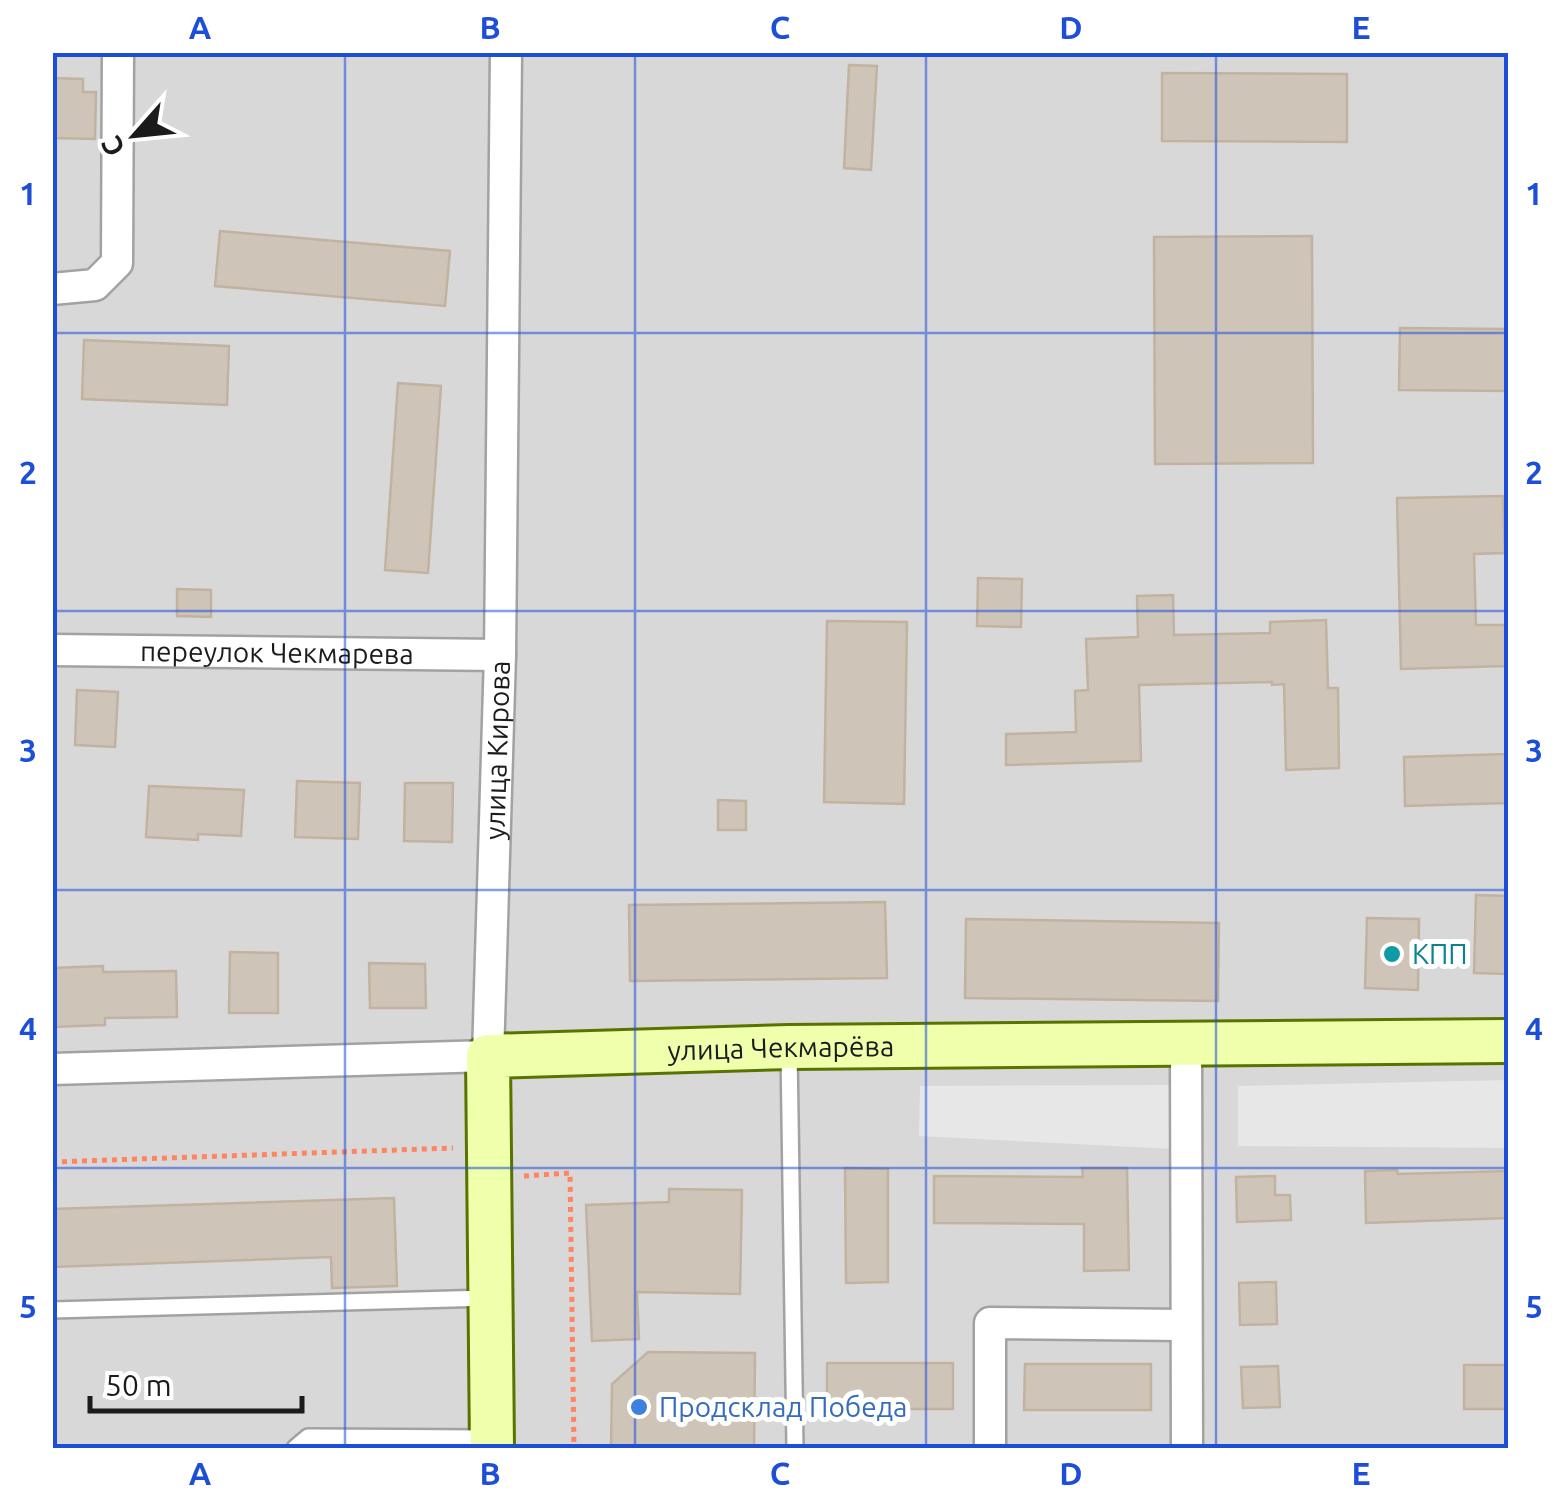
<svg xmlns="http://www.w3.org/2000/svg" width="1561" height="1501" viewBox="0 0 1561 1501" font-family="Ubuntu,sans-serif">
<rect width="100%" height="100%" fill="#eeebdf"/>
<rect fill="#d9d8d8" x="53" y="53" width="1455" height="1395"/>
<g fill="#e7e7e7">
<polygon points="1508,1080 1508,1148 1238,1146 1238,1086"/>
<polygon points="1173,1085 1173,1149 919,1136 920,1086"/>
</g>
<g fill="#cec4b8" stroke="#c1b3a0" stroke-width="2.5">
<polygon points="849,65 877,66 871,170 844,168"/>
<polygon points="1162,73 1347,74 1347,142 1162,141"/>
<polygon points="52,78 83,79 83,92 96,92 95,139 52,138"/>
<polygon points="220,231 450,251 445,306 215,286"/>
<polygon points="1312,236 1313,463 1155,464 1154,237"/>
<polygon points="1400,328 1508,329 1508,391 1399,390"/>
<polygon points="84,340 229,346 227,405 82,399"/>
<polygon points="398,383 441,386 428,573 385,570"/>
<polygon points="1503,496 1505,553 1474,554 1476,625 1505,625 1506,666 1401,669 1397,498"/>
<polygon points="978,578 1022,579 1021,627 977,626"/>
<polygon points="177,589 211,590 211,617 177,616"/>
<polygon points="1173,595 1174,635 1270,633 1270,622 1326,620 1328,688 1338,688 1339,768 1286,770 1284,684 1272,685 1272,682 1139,685 1141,761 1006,765 1006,734 1076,732 1075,691 1088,690 1086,639 1138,637 1137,596"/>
<polygon points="827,621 907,622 904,804 824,802"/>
<polygon points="77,690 118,692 115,747 75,745"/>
<polygon points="1508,754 1508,803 1405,806 1404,757"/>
<polygon points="297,781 360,783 358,839 295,837"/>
<polygon points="405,783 453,783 452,842 404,841"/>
<polygon points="149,786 244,790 241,836 198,834 198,840 146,837"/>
<polygon points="718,800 746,801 746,830 718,830"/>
<polygon points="1476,895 1508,896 1508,974 1474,973"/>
<polygon points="885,902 887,978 630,981 629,905"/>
<polygon points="1367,918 1419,919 1418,990 1365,988"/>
<polygon points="966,919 1219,923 1218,1001 965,998"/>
<polygon points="230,952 278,953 278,1013 229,1013"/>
<polygon points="369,963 425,964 426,1008 370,1008"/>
<polygon points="103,966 103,972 176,971 177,1017 105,1018 105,1025 52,1027 52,968"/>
<polygon points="845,1168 888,1169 888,1282 846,1283"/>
<polygon points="1082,1168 1127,1168 1129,1270 1084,1271 1084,1224 934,1223 934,1176 1083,1177"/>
<polygon points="1397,1170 1398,1174 1508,1171 1508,1218 1366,1223 1365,1171"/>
<polygon points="1275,1176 1275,1195 1290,1195 1291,1220 1237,1222 1236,1177"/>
<polygon points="669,1189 742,1190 740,1294 637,1292 639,1339 592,1341 586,1205 669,1202"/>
<polygon points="394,1198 397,1286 332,1288 331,1257 52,1267 52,1209"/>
<polygon points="1276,1282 1277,1324 1240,1325 1239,1283"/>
<polygon points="648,1352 755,1353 754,1448 611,1448 612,1384"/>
<rect x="827" y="1363" width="126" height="46"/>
<polygon points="1025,1364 1151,1364 1151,1410 1024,1410"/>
<rect x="1464" y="1365" width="44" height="44"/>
<polygon points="1278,1366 1280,1407 1243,1408 1241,1367"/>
</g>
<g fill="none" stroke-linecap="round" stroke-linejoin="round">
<g stroke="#a2a2a2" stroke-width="20">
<g id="lane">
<polyline points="789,1051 795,1448"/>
<polyline points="52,1310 488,1298"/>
<polyline points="295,1448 308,1437 487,1438"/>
</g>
</g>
<g stroke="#a2a2a2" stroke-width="35">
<g id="street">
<polyline points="52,289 95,285 117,263 118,52"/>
<path id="s1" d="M52,650L500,655"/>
<polyline points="1186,1045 1187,1448"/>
<path id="s2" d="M52,1069L488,1056L500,655L506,52"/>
<polyline points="990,1448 990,1323 1184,1325"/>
</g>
</g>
<g stroke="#587400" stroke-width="48">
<g id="secondary">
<path id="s3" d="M492,1448L488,1056L789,1047L1508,1041"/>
</g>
</g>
<g stroke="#ff845f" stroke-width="5" stroke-dasharray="5 5" stroke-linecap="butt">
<polyline points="52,1162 453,1148"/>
<polyline points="524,1176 570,1173 574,1448"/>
</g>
<use href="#lane" stroke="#fff" stroke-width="15"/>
<use href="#street" stroke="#fff" stroke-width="30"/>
<use href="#secondary" stroke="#f0ffac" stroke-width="42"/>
</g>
<path fill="none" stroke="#1d4ed8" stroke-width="2.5" stroke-opacity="0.55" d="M345,52V1448M635,52V1448M926,52V1448M1216,52V1448M52,333H1508M52,611H1508M52,890H1508M52,1168H1508"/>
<circle fill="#0f9aa8" stroke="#fff" stroke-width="4" cx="1392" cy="954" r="10"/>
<circle fill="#3f7fe0" stroke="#fff" stroke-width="4" cx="639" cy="1407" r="10"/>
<g text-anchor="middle" stroke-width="10" stroke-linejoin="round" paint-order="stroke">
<g font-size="28" fill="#1b1b1b" stroke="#fff">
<text dy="10" stroke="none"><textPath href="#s1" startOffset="225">переулок Чекмарева</textPath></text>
<text dy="10" stroke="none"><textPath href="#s2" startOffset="742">улица Кирова</textPath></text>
<text dy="10" stroke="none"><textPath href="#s3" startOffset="685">улица Чекмарёва</textPath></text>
</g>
<g font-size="28" fill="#0d838f" stroke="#fff" text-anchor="start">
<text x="1412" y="964">КПП</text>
</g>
<g font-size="28" fill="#366cbe" stroke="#fff" text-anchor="start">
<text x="659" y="1417">Продсклад Победа</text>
</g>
</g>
<rect width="1561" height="1501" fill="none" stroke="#ffffff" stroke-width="110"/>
<g transform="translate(135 135) rotate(243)" stroke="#ffffff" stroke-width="8" paint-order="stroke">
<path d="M0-8L18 38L0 25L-18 38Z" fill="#1b1b1b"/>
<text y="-15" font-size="28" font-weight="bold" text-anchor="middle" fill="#1b1b1b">С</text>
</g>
<path d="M90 1396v15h212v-15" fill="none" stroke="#1b1b1b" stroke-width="5"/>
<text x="105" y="1396" font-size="30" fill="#1b1b1b" stroke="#ffffff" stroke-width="8" paint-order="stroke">50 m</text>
<rect x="55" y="55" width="1451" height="1391" fill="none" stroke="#1d4ed8" stroke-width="4"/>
<g font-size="32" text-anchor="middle" font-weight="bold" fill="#1d4ed8">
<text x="200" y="39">A</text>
<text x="490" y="39">B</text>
<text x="780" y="39">C</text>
<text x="1071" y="39">D</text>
<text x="1361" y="39">E</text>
<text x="28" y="205">1</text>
<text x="1534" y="205">1</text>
<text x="28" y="484">2</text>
<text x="1534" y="484">2</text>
<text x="28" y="762">3</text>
<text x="1534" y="762">3</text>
<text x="28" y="1040">4</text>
<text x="1534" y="1040">4</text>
<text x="28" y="1318">5</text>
<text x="1534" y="1318">5</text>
<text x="200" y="1485">A</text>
<text x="490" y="1485">B</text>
<text x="780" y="1485">C</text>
<text x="1071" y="1485">D</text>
<text x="1361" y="1485">E</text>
</g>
</svg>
